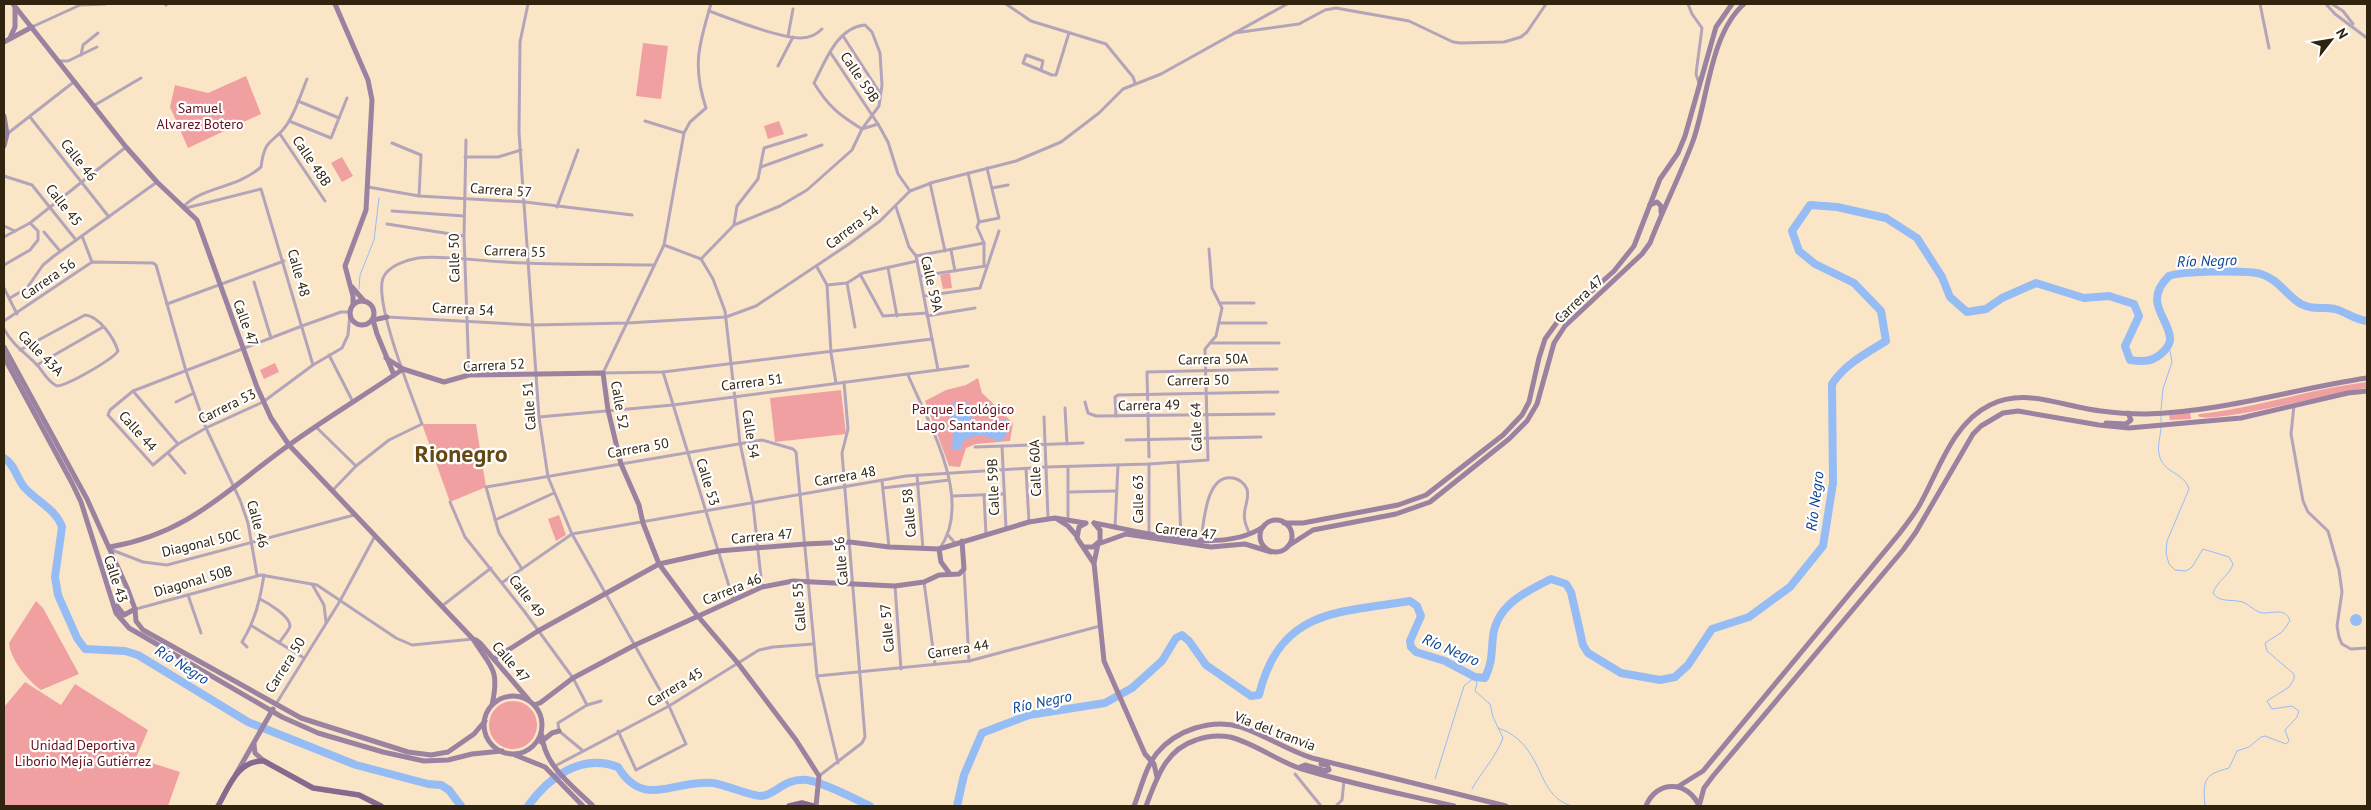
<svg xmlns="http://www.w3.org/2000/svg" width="2371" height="810" viewBox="0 0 2371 810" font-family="'PT Sans',sans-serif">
<rect width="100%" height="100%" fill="#fae6c7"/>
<g fill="#f1a0a1">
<polygon points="643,43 668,46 661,99 636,96"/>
<polygon points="246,76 261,114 188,148 170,107 175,85 208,93"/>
<polygon points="779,121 784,134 768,139 764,126"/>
<polygon points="342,157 353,176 342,182 331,163"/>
<polygon points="950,273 952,288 943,289 940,275"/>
<polygon points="275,363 279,372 264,379 260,370"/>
<polygon points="978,378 982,393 1013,423 1010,441 976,444 966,448 960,467 949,466 925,401 946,390 966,385"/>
<path d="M2367,382V388C2339,391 2213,425 2198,416L2199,414C2256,408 2310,389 2367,382Z"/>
<polygon points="841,390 846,434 775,442 770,398"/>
<polygon points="2190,412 2191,419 2170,420 2169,415"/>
<polygon points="422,424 476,424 486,487 450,502"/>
<polygon points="559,515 566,535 556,541 548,519"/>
<path d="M36,601L43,608L79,674L41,690C28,681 10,659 9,643Z"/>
<polygon points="25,682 61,705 75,684 148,730 136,758 180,772 168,806 4,806 4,707"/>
<circle cx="513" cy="725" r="24"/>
</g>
<g fill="#96bcf6">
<path d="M957,401L961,405L967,402L968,412H971L972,418L980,425L987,421L990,424L992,422L994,425H1000L1003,420H1007L1010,426L1004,438L999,442C987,434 975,434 963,441L961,450L952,449L953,432L949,426H953L954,422L949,415L956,411L953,403Z"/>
<circle cx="2356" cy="620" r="6"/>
</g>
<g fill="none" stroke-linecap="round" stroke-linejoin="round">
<g stroke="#96bcf6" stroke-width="1">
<polyline points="359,289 360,275 374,240 379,198"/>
<polyline points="2161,410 2163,389 2172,362 2169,346"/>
<polyline points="2161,422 2161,414"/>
<path d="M2161,426C2161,436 2157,445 2159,454C2163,474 2183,471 2189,489L2167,541L2166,553L2169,564L2175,570L2186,571L2192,567L2203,549L2229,557L2233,564C2230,575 2217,581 2213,593C2219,604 2235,598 2245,603C2250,606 2254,610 2259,612C2269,616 2285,605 2290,621L2282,632L2265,643L2267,651L2294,674V679L2289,687L2267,701L2272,709L2292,706L2299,711L2297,717L2285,730L2289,741L2286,744L2265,736L2261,737L2249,747L2237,751L2229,768C2203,775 2203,780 2205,806"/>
<path d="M1498,728C1513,733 1523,742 1531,755C1543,773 1546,799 1572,806"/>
<path d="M1435,779L1464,686L1475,677L1477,683L1475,691L1490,704L1493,717L1503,738C1496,757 1482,771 1472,789"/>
</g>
<g stroke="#96bcf6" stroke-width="8">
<path d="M4,458C15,465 16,477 24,487C36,501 56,509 62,527L55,577L58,595L77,638L85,649L125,651L138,655L248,722L356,765L428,784L441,785L449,790L461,806"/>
<path d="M528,806C549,777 581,753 618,767C644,810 674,779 713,783C727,785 750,796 761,796C776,795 783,778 807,780C823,782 855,799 870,806"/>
<path d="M957,806L964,775L982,733L1029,715L1105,703L1132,688L1162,661L1176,638L1182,635L1189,641L1206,665L1251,696L1259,695C1280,609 1336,613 1410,601L1417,606L1421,616L1410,641L1411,647L1416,652L1445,661L1475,677L1485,678C1493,660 1491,654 1493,636C1497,605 1525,592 1551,579L1566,584L1571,592L1583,645L1588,653L1621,673L1660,680L1675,677L1688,665L1712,629L1749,617L1790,587L1823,546L1833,483L1832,384C1845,364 1865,354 1886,341L1881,311L1854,283L1815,264L1799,251L1792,231L1810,205L1837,207L1886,218L1917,238L1942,277L1950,297L1967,312L1986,309L2002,298L2036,283L2084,298L2109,296L2134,304L2139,316L2125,346L2130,360C2145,362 2154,362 2165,350C2167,347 2170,344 2170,340C2171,319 2141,303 2169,276C2182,271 2248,270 2261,274C2278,279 2286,295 2301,304C2315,311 2322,306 2335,309C2346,312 2355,320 2367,321"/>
</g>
<g stroke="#b4a4b9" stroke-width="3">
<polyline points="165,4 166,5"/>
<polyline points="528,4 520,42 519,132 539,417 548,477 572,534 669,706 686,744 636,770 618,731"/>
<path d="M711,4C699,44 692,66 706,108L690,122L684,133L664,245L603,373L663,372L932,339"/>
<polyline points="1006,4 1031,21 1106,44 1133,77 1135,83"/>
<polyline points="1688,4 1692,14 1702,28 1696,74 1699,83"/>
<polyline points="2260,4 2269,48"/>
<polyline points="2326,4 2335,14 2367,38"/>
<polyline points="2332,4 2343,11 2353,24"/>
<path d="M709,11C731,19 779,38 801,38C809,38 816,35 822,29"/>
<polyline points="32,27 80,5 105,4"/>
<polyline points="1234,33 1299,24 1325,10 1336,8 1409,21 1453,42 1461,43 1504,42 1521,37 1527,32 1546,4"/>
<polyline points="788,36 793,9"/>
<polyline points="843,36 880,93"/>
<polyline points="830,52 878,124 888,142 898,174 910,191"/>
<polyline points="81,55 83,45 98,33"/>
<polyline points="59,61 68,61 97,47"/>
<polyline points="778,66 793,37"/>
<polyline points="1041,70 1043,61 1026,55 1023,63 1052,75 1056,75 1069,33"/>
<polyline points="298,101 339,118"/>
<polyline points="95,105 141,78"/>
<polyline points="30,117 109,217"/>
<polyline points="289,121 331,138 347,98"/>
<polyline points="645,121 684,133"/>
<polyline points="7,134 75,81"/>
<polyline points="280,134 325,201"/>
<polyline points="466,140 464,236 469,375"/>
<polyline points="392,143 421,155 419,196"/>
<polyline points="465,157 498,157 521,150"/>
<polyline points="761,167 822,145"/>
<polyline points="968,173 979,222 977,227 984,243 984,266"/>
<polyline points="4,176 32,185 76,240"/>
<polyline points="930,183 945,251"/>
<polyline points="368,187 419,196 525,202 632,215"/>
<polyline points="992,188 1008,185"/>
<path d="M184,206C204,186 236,189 261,167C265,135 274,145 288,123C296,110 301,94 307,79"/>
<polyline points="557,207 578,150"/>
<polyline points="896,207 909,247 916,256 938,370"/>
<polyline points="186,208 261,189 313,365"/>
<polyline points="392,211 464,216"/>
<polyline points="979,222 999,218 987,168"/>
<polyline points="387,224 464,236"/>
<polyline points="734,224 737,206 758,179 764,148 806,135"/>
<polyline points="4,226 15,231"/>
<polyline points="44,232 60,251"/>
<polyline points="82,236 92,262"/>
<polyline points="4,237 30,223 126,147"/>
<polyline points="664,245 701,259"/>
<polyline points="951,250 955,271"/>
<polyline points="916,256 984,243"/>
<path d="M701,259L734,225L780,206L807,190L852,150L862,129L879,106L882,85L880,53L872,32L865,25C837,27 825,62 814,83C828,106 839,115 862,129L878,124"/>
<polyline points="701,259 713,279 725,311 740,443 753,504 762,587"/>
<polyline points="4,265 30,250 38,240 38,231 30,223"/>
<polyline points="817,267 827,285 831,353 836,383"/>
<polyline points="888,268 897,316"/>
<polyline points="860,274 883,316 927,313"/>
<polyline points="920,276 986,266"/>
<polyline points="254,282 271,338"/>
<polyline points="847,283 855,327"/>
<polyline points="827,285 847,283 863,273 917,261"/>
<polyline points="4,288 17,314"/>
<polyline points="924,296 980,288 999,231"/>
<polyline points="10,298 27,288 43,265 54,256 157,182"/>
<polyline points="1221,303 1254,303"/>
<polyline points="167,304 284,261"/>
<polyline points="350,313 348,335 342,348 313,365 263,402 206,428 178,444 153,465 108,415 110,410 133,391 302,326 341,312 350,312"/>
<polyline points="927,316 975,308"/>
<polyline points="387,317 533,325 628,323 726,317 756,306 849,244 880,221 910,191 934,182 1016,161 1061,142 1099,113 1123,89 1161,74 1287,4"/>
<polyline points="4,321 92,262 153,263 156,265 186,371 206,428 240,500 248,523 257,575"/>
<polyline points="1220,323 1266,323"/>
<path d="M4,329C14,347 25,352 38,366C44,373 48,382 57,386C68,385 112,360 118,351C114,338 99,316 85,315L20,350"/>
<polyline points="1212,343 1279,343"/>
<polyline points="329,355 353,402"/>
<polyline points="37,365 103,327"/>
<polyline points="663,372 733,599"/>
<path d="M908,375C928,422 974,500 940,548"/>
<polyline points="133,391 178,444"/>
<polyline points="176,402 194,393"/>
<polyline points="1085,402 1088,413 1096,416 1274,414"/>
<polyline points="2294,405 2291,434 2303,501 2308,512 2328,531 2339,570 2342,592 2337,626 2339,637 2342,644 2351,649 2367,648"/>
<polyline points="1065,408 1067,444"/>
<polyline points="1116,416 1115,397 1118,395 1278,392"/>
<polyline points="539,417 673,405 968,366"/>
<polyline points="1044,417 1048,518"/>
<polyline points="316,427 356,466"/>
<polyline points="1126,440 1261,437"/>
<polyline points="1002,446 1006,528"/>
<polyline points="975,447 1083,443"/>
<polyline points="168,453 185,473"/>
<polyline points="1149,457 1147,372 1277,369"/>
<polyline points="1178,462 1181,538"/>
<polyline points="1149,464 1149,533"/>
<polyline points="1068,467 1068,519"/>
<polyline points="1026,469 1029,522"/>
<polyline points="917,475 923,549"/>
<polyline points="882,481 889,547"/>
<polyline points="883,488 949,480"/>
<path d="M333,490L356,466L389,440L422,424C412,396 374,303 383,278C388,266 406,260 418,258C441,255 480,261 505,262C554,265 604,264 653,265"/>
<polyline points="1068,492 1116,491"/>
<polyline points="984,495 986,534"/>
<polyline points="953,496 1004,494"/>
<polyline points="450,502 465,537 524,611 573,678 587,705"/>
<polyline points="495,520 554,493"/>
<polyline points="1115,527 1118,465"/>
<polyline points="948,535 955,543"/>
<path d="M1201,540C1204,522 1206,473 1233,478C1239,479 1244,483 1247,489C1251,504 1237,511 1250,534"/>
<polyline points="112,550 143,562 167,565 354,515"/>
<polyline points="522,569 499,533 486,487 762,440 793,449 796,452 817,676 838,763"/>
<polyline points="964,569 969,661"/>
<polyline points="503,582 572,534 906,476 1047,467 1149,464 1208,460 1205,349 1216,336 1222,308 1212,288 1209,249"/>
<polyline points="924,582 935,664"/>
<polyline points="312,584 324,605 326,622"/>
<polyline points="895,586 901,669"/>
<polyline points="188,595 201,633"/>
<path d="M260,599C268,603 290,616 290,626C289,631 282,638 279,643"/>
<polyline points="442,606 491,568"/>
<polyline points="136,609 261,575 317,585 396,638 412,645 473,639"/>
<polyline points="252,626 304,658"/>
<path d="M247,647L242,642C255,621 260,600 264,575"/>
<polyline points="817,676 969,661 1100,626"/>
<polyline points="276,704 340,601 375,536"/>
<polyline points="582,750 559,731 558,723 587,705 601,701"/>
<polyline points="555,766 669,706 759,650 773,647 813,644"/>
<polyline points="1295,774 1321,806"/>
<polyline points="819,776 862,743 865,737 842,453 848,429 844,382"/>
<polyline points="1336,806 1342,800 1344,780"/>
</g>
<g stroke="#9a82a0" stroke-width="5">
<path d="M13,4L126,147L157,182L197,220L257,387L271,418L289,445L473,639C491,668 500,668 492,705"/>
<polyline points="335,4 368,80 372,100 366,210 345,266 353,296 353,305"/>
<polyline points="10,38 15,27 15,7"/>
<polyline points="4,42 32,27"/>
<polyline points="4,116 7,134 4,146"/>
<polyline points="1650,205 1657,202 1661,206 1661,212"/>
<polyline points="352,287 364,301"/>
<circle cx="362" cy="313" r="12"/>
<polyline points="387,317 373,320 377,334 394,375"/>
<polyline points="4,347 87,499 128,590 135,609 136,621 143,630 301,718 408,752 431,755 448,752 474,734 485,721"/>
<polyline points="4,357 72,483 81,502 116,613 129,628 282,717 318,733 383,752 424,761 448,760 472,754 502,751"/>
<polyline points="386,358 403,369 444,382 469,375 603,373 608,410 621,464 639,505 643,523 659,564 697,615 737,662 796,740 819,776 816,806"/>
<polyline points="2106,423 2126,424 2131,420 2128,413"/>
<polyline points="1057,519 1068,526 1076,535"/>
<circle cx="1276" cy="536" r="16"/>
<polyline points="1086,523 1079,527 1077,538 1093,562"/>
<path d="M1094,523C1141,531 1220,556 1263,527"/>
<polyline points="1284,523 1303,523 1398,505 1426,495 1503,435 1522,415 1529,402 1539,358 1545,339 1558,321 1614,271 1634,246 1660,179 1678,153 1685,136 1716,27 1732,4"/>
<path d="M1288,546L1313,530L1396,514L1430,502L1509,439L1527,421L1537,404L1554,343L1565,326L1642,254L1650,243C1663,209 1680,176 1693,141C1708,99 1710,34 1744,4"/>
<path d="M110,547C190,533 226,490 289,445C326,418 365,395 403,369"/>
<polyline points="1084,547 1093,547 1100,541 1100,530 1094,523"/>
<polyline points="939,549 941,562 950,574"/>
<polyline points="117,606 124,615 135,609"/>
<polyline points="476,640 480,643 528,699"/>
<polyline points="494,659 538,631 659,564 718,551 805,544 850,542 889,547 939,549 1029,522 1055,518 1085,523"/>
<circle cx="513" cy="725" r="29"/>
<polyline points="534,705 540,703 573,678 635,645 762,587 793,581 895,586 924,582 939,575 959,574 964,569 962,541"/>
<path d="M542,735C544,766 573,786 593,806"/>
<polyline points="541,742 552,733 559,731"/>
<polyline points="254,744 255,753 264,761"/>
<polyline points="515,755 545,767 583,806"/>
<polyline points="1300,767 1305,765 1326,771 1329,770 1327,765 1321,764"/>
<polyline points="236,774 273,709"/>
<polyline points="1157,777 1154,764 1145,754 1104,661 1094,563 1098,544 1126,534 1211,547 1245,544 1271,552"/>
<path d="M1679,786L1703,771L1899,534C1906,525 1913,516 1919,506C1938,473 1952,423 1990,405C2026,387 2063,407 2101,411C2115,413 2132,414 2146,414C2222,412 2293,389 2367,378"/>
<path d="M1134,806C1141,789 1145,768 1157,753C1176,730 1212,718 1241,727C1265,735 1287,750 1312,758L1506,806"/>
<path d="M1146,806C1157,778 1165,750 1196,740C1207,736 1219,735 1230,737C1254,743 1276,760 1299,768C1350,784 1403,794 1454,806"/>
<path d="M1646,806C1656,780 1688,780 1699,806"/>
<polyline points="1699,806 1704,788 1713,776 1903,550 1916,532 1973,434 1981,426 2003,413 2018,411 2099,425 2129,428 2241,418 2348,393 2367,391"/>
</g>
<g stroke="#87698f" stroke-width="5.5">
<path d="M218,806C229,787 237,760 264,761L313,788L359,795L381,806"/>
<polyline points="789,806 802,803 813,806"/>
</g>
</g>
<g text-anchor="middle" stroke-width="4.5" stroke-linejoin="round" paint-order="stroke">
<g font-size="14" fill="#30240e" stroke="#fff">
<text transform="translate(860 77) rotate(56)" y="5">Calle 59B</text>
<text transform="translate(79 160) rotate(52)" y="5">Calle 46</text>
<text transform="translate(312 161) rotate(56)" y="5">Calle 48B</text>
<text transform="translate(501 190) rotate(4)" y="5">Carrera 57</text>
<text transform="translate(64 205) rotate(52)" y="5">Calle 45</text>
<text transform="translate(852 227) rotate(-37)" y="5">Carrera 54</text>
<text transform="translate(515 251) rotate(2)" y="5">Carrera 55</text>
<text transform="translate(454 258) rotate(-91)" y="5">Calle 50</text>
<text transform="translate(299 273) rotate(74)" y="5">Calle 48</text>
<text transform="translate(48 279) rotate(-34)" y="5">Carrera 56</text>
<text transform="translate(932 284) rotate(77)" y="5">Calle 59A</text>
<text transform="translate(1579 299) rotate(-44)" y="5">Carrera 47</text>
<text transform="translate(463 309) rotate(3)" y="5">Carrera 54</text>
<text transform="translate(246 323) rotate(70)" y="5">Calle 47</text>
<text transform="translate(41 353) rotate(45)" y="5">Calle 43A</text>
<text transform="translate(1213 359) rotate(-1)" y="5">Carrera 50A</text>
<text transform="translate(494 365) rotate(-3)" y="5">Carrera 52</text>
<text transform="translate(1198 380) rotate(-1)" y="5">Carrera 50</text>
<text transform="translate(752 382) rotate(-7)" y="5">Carrera 51</text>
<text transform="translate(620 405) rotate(80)" y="5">Calle 52</text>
<text transform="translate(1149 405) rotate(-1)" y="5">Carrera 49</text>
<text transform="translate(227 406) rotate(-26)" y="5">Carrera 53</text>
<text transform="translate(529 406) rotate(-94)" y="5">Calle 51</text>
<text transform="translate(1196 427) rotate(-92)" y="5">Calle 64</text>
<text transform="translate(138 431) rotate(48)" y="5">Calle 44</text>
<text transform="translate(751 434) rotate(81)" y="5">Calle 54</text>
<text transform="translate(638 448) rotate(-10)" y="5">Carrera 50</text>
<text transform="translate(1035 468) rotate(-92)" y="5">Calle 60A</text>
<text transform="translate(845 476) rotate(-10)" y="5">Carrera 48</text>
<text transform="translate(708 482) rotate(73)" y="5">Calle 53</text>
<text transform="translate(993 487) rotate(-92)" y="5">Calle 59B</text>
<text transform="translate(1138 499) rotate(-90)" y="5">Calle 63</text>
<text transform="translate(909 513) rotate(-95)" y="5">Calle 58</text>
<text transform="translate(258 524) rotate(75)" y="5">Calle 46</text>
<text transform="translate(1186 531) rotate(7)" y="5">Carrera 47</text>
<text transform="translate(762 536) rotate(-5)" y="5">Carrera 47</text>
<text transform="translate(201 543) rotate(-13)" y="5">Diagonal 50C</text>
<text transform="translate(841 561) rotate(-95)" y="5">Calle 56</text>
<text transform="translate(116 579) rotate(72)" y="5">Calle 43</text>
<text transform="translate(193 581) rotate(-16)" y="5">Diagonal 50B</text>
<text transform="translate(732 589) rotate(-22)" y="5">Carrera 46</text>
<text transform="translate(527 596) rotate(53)" y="5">Calle 49</text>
<text transform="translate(799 607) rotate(-94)" y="5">Calle 55</text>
<text transform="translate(887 628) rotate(-95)" y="5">Calle 57</text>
<text transform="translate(958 649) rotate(-9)" y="5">Carrera 44</text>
<text transform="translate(511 662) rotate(49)" y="5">Calle 47</text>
<text transform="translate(285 665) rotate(-58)" y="5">Carrera 50</text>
<text transform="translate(675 687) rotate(-31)" y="5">Carrera 45</text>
<text transform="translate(1275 731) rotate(21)" y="5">Vía del tranvía</text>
</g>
<g font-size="14" fill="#65101d" stroke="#fff">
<text x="200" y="113">Samuel<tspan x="200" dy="16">Alvarez Botero</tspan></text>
<text x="963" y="414">Parque Ecológico<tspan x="963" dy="16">Lago Santander</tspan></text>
<text x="83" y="750">Unidad Deportiva<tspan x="83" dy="16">Liborio Mejía Gutiérrez</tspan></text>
</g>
<g font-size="15" font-style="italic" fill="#094496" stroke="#fff">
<text transform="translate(2207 261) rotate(-2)" y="5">Río Negro</text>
<text transform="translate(1815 501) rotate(-83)" y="5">Río Negro</text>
<text transform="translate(1451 650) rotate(23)" y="5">Río Negro</text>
<text transform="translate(182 665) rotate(32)" y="5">Río Negro</text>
<text transform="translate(1042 702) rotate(-12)" y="5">Río Negro</text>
</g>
<g font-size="24" font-weight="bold" fill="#654914" stroke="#fff">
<text x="461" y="462">Rionegro</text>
</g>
</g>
<rect width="2371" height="810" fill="none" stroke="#30240e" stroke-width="10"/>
<g transform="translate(2331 40) rotate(59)" stroke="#ffffff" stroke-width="4" paint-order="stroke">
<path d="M0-4L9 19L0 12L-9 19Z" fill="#30240e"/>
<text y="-8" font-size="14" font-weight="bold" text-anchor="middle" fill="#30240e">N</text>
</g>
</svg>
